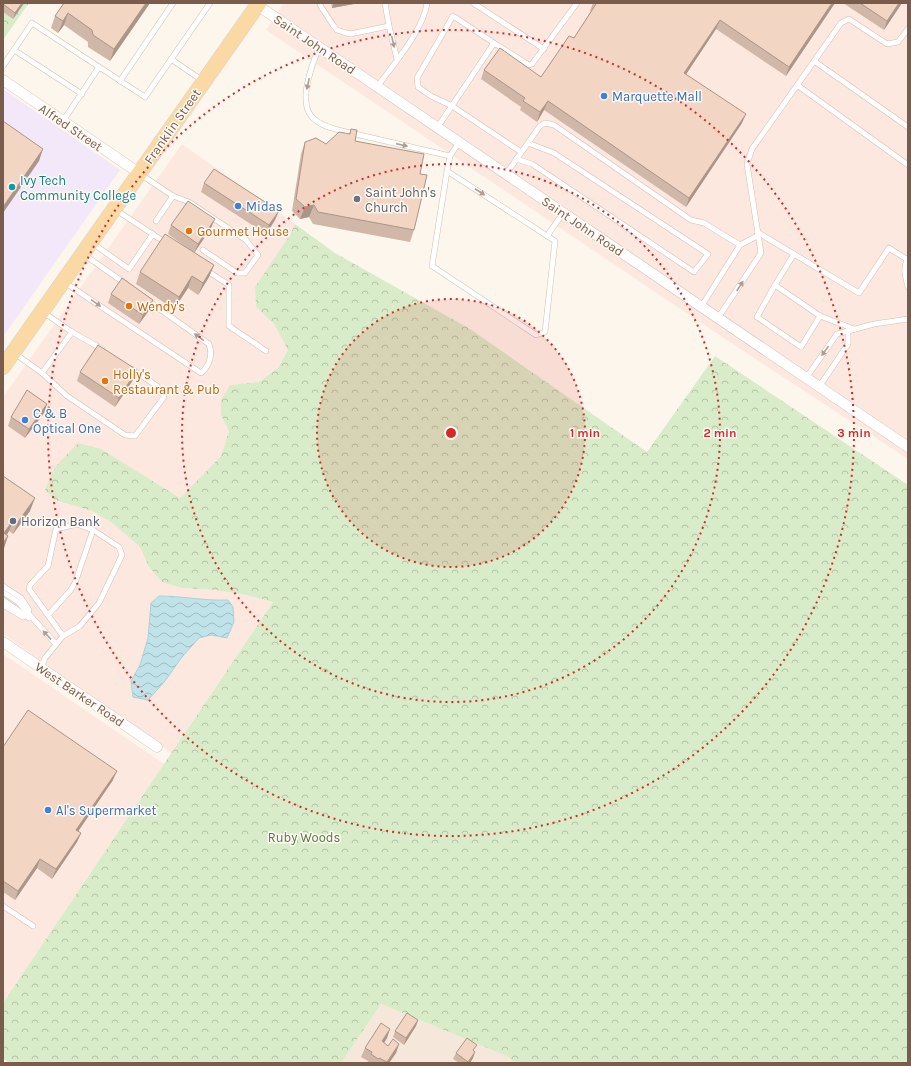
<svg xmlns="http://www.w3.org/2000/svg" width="911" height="1066" viewBox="0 0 911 1066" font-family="Karla,sans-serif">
<defs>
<pattern id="forest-crowns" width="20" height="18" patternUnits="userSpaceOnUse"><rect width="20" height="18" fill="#d8ecc9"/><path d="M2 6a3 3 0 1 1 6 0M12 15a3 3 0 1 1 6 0" fill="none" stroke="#b4c2a5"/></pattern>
<pattern id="water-waves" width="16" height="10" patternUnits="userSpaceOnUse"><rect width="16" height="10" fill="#bfe3e8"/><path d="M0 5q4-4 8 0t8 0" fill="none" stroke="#a0bbbe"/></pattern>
</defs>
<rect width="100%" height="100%" fill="#fdf6ec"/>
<polygon fill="#f5e8da" points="381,1004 508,1056 516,1063 341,1063"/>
<g fill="#fde8e0">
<polygon points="284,3 908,3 908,459 722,337 266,30"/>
<polygon points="182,144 295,224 290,235 275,258 256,307 274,324 288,350 278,368 259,382 230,385 221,415 229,431 221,456 180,498 152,481 55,500 92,511 111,522 140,547 149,567 182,588 215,590 246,595 273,602 171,753 3,634 3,397"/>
<polygon points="3,654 164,764 3,1003"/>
</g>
<polygon fill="#f3e8fa" points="3,89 120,170 3,337"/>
<g fill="url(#forest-crowns)">
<polygon points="3,3 29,3 3,40"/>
<polygon points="295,224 335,253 470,329 647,452 715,356 908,485 908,1063 516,1063 507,1056 381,1004 341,1063 9,1063 3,1058 3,1003 273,602 246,595 215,590 182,588 162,582 149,567 140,547 111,522 92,511 55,500 45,490 54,468 78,443 101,449 180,498 221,456 229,431 221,415 221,400 230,385 259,382 278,368 288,350 274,324 256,307 255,287 290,235"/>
</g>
<path fill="url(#water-waves)" stroke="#a5d3da" d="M159,596C182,596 205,601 228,600L233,607L234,622L227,638L211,635L199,638L182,657L165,681L148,700L133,697L131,681L140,665L148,638L151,603Z"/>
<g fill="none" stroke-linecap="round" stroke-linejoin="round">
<g stroke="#d1beb0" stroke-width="6">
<g id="lane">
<polyline points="473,3 544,49"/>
<polyline points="320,5 333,25 337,30 343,32 350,34 389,26 385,3"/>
<polyline points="389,26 397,59"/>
<polyline points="494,43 453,16 417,78 418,87 431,96 452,106 521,152"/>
<path d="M319,47C312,65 297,103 313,118C320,125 329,127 338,130L450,156"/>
<polyline points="14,50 82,94"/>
<polyline points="171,59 203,81"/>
<polyline points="814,61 908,127"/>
<polyline points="3,66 32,23 145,97 210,3"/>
<polyline points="120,81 173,3"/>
<polyline points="797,85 908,165"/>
<path d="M377,87C393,65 424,29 427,3"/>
<polyline points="63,121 99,67"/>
<polyline points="437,128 494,43 529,65 532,64 577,3"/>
<polyline points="516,159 532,164 694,272 708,254 554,153 528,143"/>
<polyline points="447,171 555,241 545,332 536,335 432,266 447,171 450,156 459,142"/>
<polyline points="140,174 173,196 189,202 246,240 258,255 245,273 237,273 203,250"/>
<polyline points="506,174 540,126 545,123 554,125 691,220 704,223 740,245"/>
<polyline points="116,210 166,243"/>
<polyline points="156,221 173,196"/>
<polyline points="757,232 859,293 889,248 908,260"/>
<polyline points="547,236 563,213"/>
<polyline points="92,243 129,269 153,234"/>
<polyline points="83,254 126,284"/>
<polyline points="794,254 775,285 820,316 854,329"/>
<path d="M908,259C902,268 906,278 908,287"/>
<polyline points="206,270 229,285 229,326 266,351"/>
<path d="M64,282L201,373C210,365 213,356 209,344L147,300"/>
<polyline points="775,285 757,317 801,347 820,316"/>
<polyline points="701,307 740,245 757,236"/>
<polyline points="43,312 72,332 102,349"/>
<polyline points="718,318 761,253 747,164 752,149 841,23 849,19 887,44 898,42 908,29"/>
<polyline points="14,353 42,373 67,396 125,435 135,436 164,397 157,386 130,368"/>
<polyline points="42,373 72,332"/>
<polyline points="806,378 837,334 874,324 908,319"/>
<polyline points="819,387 848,344 848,331"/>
<polyline points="3,586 21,598 29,610"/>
<polyline points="3,592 18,602 56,644"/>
<polyline points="3,600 29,618"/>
<polyline points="3,605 23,617"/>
<polyline points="48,615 70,591 75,583 93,530"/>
<polyline points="41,668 45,658 63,636 80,626 99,603 122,555 119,547 93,530 77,524 56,529 48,566 30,585 29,589 63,636"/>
<polyline points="3,906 33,926"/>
</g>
</g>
<g stroke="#d1beb0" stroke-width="11">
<g id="street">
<polyline points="257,5 908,447"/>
<polyline points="3,80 139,173"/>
<polyline points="3,642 157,747"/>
</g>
</g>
<g stroke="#dad1cd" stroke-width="16">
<polyline id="primary" points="3,367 259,3"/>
</g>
<use href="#lane" stroke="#fff" stroke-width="5"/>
<use href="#street" stroke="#fff" stroke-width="10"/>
<use href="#primary" stroke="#fbd9a5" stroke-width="15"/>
</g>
<g fill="#d1b7a8">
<polygon points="3,3 24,3 13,19 3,12"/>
<polygon points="64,3 150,3 110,61 88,47 88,42 64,25 58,33 51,28 55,16"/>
<polygon points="331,3 355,3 354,4 332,8"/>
<polygon points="593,3 835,3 786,76 716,29 686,74 742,123 686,207 544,110 537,122 520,110 521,107 481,79 484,70 541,77 574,38 591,11 590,11"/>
<polygon points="843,3 902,3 884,30"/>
<polygon points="351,129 355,141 420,174 414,230 410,242 313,224 309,217 300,219 292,211 301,154 305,142 326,144 349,134"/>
<polygon points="204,183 275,220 266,234 201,192"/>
<polygon points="171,225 211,228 194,253 168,234"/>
<polygon points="214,265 209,277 198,295 188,288 174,309 136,284 140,272"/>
<polygon points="111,294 150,309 139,324 108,303"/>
<polygon points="80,372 133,380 115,407 77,381"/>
<polygon points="47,404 44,413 25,438 8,426 11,417"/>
<polygon points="3,476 30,511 13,534 9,531 7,535 8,536 4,548"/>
<polygon points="3,747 113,780 78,831 81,833 77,842 52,879 37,868 15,900 3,892"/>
<polygon points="418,1020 416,1026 404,1045 393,1037 395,1031"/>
<polygon points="387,1038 384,1043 388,1046 399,1044 396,1053 389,1063 367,1063 368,1061 361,1057 365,1048"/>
<polygon points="474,1051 475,1052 473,1058 470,1063 459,1063 453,1059 456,1053"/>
</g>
<g fill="#aa9588">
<polygon points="22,3 24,3 13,19 15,13"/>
<polygon points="146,3 150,3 110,61 114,49"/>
<polygon points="334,3 355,3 354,4 332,8"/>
<polygon points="832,3 835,3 786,76 789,67"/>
<polygon points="899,3 902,3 884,30 887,21"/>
<polygon points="68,13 64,25 58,33 63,21"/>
<polygon points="720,20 716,29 681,82 684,73"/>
<polygon points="548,101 544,110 537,122 540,112"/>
<polygon points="746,114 742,123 686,207 689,198"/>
<polygon points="43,149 39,161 3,213 3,207"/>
<polygon points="314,205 309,217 300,219 305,207"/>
<polygon points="279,211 275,220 266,234 269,225"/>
<polygon points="215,219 211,228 194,253 198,244"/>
<polygon points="214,265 209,277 198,295 203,283"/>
<polygon points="192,276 188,288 174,309 179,297"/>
<polygon points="153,300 150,309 139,324 143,315"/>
<polygon points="137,370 133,380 115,407 119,398"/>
<polygon points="47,404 44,413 25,438 29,429"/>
<polygon points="35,498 30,511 13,534 18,522"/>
<polygon points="14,519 9,531 3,540 4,533"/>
<polygon points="8,536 4,548 3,549 3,543"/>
<polygon points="117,771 113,780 73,839 76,830"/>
<polygon points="81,833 77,842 52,879 56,869"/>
<polygon points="40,859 37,868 15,900 18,891"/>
<polygon points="418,1020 416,1026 404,1045 406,1038"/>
<polygon points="390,1029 387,1038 379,1051 382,1041"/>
<polygon points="399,1044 396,1053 389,1063 387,1063"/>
<polygon points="475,1052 473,1058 470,1063 468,1063"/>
</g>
<g fill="#f3d5c3" stroke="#aa9588">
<polygon points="3,3 22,3 15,13 3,4"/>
<polygon points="64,3 146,3 114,49 93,35 92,30 68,13 63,21 55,16"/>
<polygon points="595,3 832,3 789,67 720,20 684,73 746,114 689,198 548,101 540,112 523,101 525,98 484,70 500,48 541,77 569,36 574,38 596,4"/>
<polygon points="860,3 899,3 887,21"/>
<polygon points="3,121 43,149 3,207"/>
<polygon points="351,129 357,130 355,141 424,154 420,174 427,175 414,230 318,212 314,205 305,207 296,199 305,142 316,138 326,144 339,132 350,134"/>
<polygon points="214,169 279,211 269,225 204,183"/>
<polygon points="188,201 215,219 198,244 171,225"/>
<polygon points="165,234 214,265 203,283 192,276 179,297 140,272"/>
<polygon points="122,278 153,300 143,315 111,294"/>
<polygon points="98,345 137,370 119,398 80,372"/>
<polygon points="27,390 47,404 29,429 11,417"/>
<polygon points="3,476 35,498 18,522 14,519 4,533 8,536 3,543"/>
<polygon points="28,710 117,771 76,830 81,833 56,869 40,859 18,891 3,881 3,747"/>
<polygon points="407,1013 418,1020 406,1038 395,1031"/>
<polygon points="381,1023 390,1029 382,1041 388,1046 393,1039 399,1044 387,1062 379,1058 378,1059 371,1054 372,1052 365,1048"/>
<polygon points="467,1038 477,1045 473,1050 475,1052 468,1062 456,1053"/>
</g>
<defs><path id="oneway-solid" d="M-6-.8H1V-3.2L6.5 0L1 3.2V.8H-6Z"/></defs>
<g fill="#af9d94">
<use href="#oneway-solid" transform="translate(393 42) rotate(77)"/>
<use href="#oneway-solid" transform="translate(308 84) rotate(102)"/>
<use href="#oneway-solid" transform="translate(402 145) rotate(13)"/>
<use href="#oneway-solid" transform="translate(480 192) rotate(33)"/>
<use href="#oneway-solid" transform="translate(740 286) rotate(-57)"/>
<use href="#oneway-solid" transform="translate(96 303) rotate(34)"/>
<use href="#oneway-solid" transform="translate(199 337) rotate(-144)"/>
<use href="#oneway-solid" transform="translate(825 351) rotate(126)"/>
<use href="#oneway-solid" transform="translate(47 635) rotate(-133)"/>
</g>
<circle cx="451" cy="433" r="134" fill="#d62828" fill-opacity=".12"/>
<g fill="none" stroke="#d62828" stroke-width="2" stroke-dasharray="2 4">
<circle cx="451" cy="433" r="134"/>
<circle cx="451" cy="433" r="269"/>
<circle cx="451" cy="433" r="403"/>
</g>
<g fill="#3f7fe0" stroke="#fffaf3" stroke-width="1.5">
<circle cx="604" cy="96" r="4"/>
<circle cx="238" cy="206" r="4"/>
<circle cx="25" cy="420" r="4"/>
<circle cx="48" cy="810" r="4"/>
</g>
<circle fill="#0f9aa8" stroke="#fffaf3" stroke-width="1.5" cx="12" cy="187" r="4"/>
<circle fill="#6b7280" stroke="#fffaf3" stroke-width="1.5" cx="357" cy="199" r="4"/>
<g fill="#e8710a" stroke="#fffaf3" stroke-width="1.5">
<circle cx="189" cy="231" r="4"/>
<circle cx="129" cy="306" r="4"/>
<circle cx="105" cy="381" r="4"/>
</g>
<circle fill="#5c6f8a" stroke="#fffaf3" stroke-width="1.5" cx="13" cy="521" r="4"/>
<g text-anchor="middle" stroke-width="3" stroke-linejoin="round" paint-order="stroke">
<g font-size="13" fill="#7a5c4d" stroke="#fffaf3">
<text transform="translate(315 44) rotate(34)" y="5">Saint John Road</text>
<text transform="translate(172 126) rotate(-55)" y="5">Franklin Street</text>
<text transform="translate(71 127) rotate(34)" y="5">Alfred Street</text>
<text transform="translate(583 226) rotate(34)" y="5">Saint John Road</text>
<text transform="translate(80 694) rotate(34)" y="5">West Barker Road</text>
</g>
<g font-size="13" fill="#366cbe" stroke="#fffaf3" text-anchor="start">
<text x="612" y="101">Marquette Mall</text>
<text x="246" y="211">Midas</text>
<text x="33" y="418">C &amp; B<tspan x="33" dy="15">Optical One</tspan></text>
<text x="56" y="815">Al's Supermarket</text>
</g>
<g font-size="13" fill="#0d838f" stroke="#fffaf3" text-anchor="start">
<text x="20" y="185">Ivy Tech<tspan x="20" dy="15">Community College</tspan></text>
</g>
<g font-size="13" fill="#5b616d" stroke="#fffaf3" text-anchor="start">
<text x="365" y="197">Saint John's<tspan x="365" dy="15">Church</tspan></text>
</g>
<g font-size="13" fill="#c56008" stroke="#fffaf3" text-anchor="start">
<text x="197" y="236">Gourmet House</text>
<text x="137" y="311">Wendy's</text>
<text x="113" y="379">Holly's<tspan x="113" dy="15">Restaurant &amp; Pub</tspan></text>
</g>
<g font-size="13" fill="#4e5e75" stroke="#fffaf3" text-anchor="start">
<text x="21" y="526">Horizon Bank</text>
</g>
<g font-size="13" fill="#537a41" stroke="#fffaf3">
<text x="304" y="842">Ruby Woods</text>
</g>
</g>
<circle cx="451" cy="433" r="6" fill="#d62828" stroke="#fffaf3" stroke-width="2"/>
<g font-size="12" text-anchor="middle" font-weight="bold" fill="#d62828" stroke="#fffaf3" stroke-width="3" stroke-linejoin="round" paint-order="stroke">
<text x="585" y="437">1 min</text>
<text x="720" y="437">2 min</text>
<text x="854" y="437">3 min</text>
</g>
<rect width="911" height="1066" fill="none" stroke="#7a5c4d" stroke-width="8"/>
</svg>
